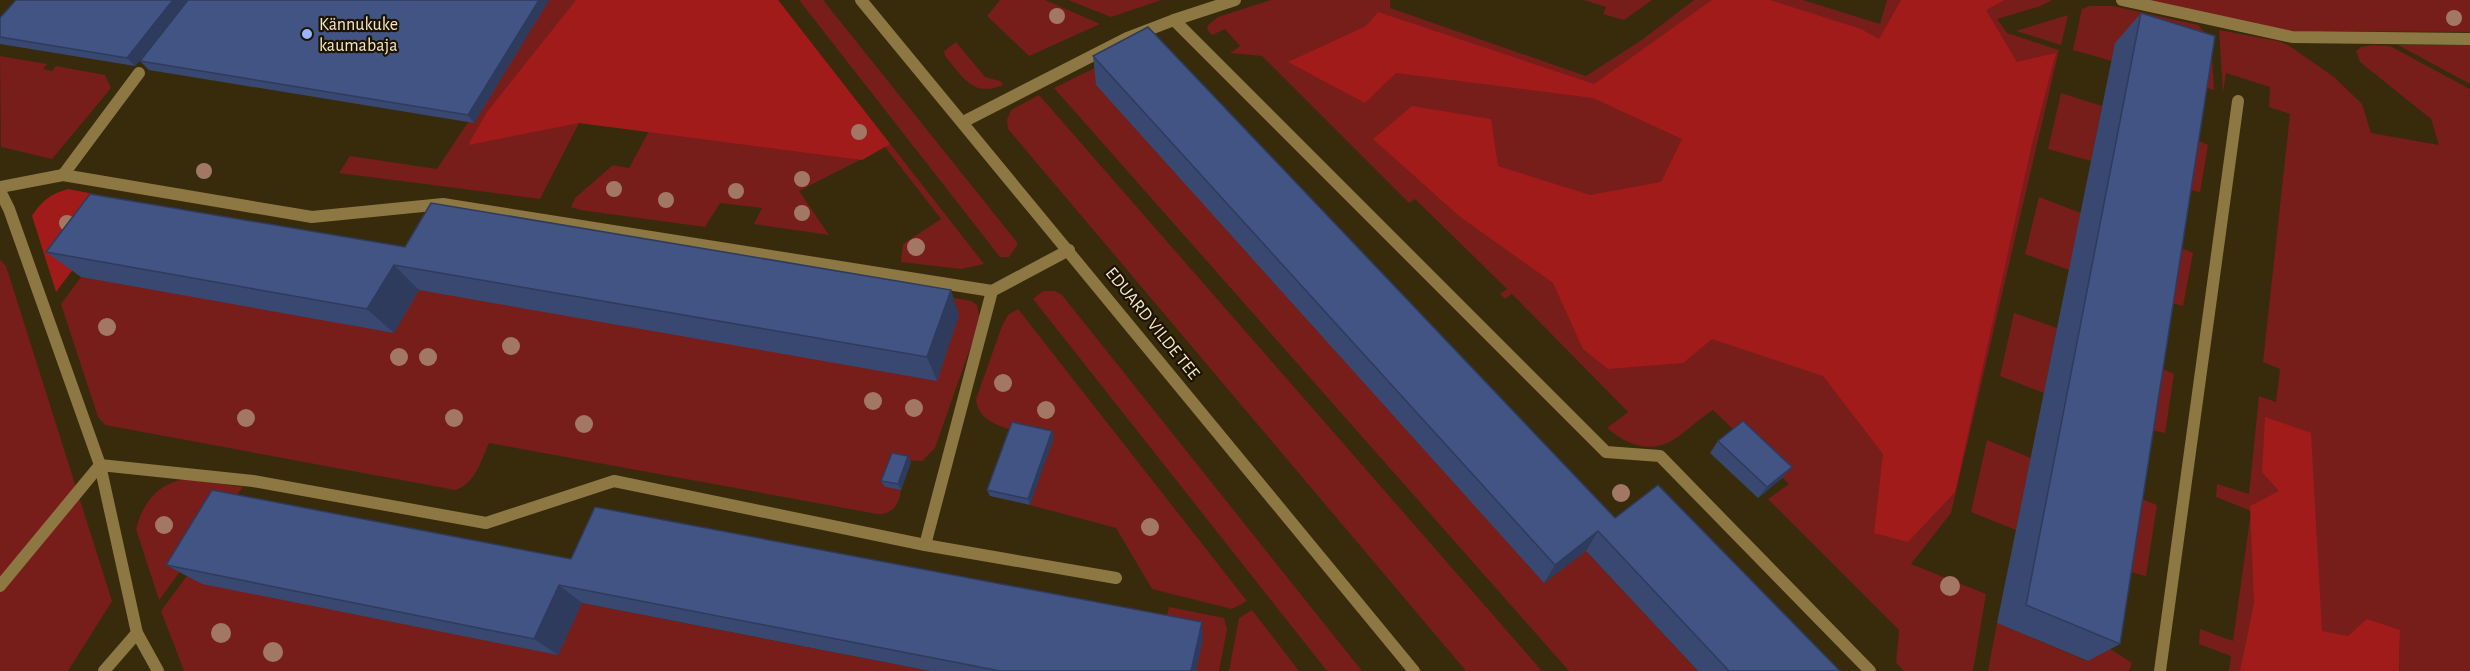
<svg xmlns="http://www.w3.org/2000/svg" width="2470" height="671" viewBox="0 0 2470 671" font-family="'Alegreya Sans',sans-serif">
<rect width="100%" height="100%" fill="#372b0c"/>
<g fill="#771d1a">
<polygon points="549,0 778,0 984,264 961,269 901,262 903,244 941,219 885,147 799,191 829,235 754,224 762,208 720,203 705,227 580,210 571,207 575,198 613,165 629,168 649,131 579,123 540,199 339,173 350,156 437,169"/>
<polygon points="799,0 823,0 1016,241 1018,244 1009,257 1000,257"/>
<polygon points="1000,0 1045,0 1100,24 1029,56 987,16"/>
<polygon points="1068,0 1161,0 1111,17"/>
<path d="M1271,0H1390V8L1586,76L1643,39L1694,0H1803L1880,24L1887,0H2052L2041,6L1997,19L2007,33L2059,50L1951,513L1911,564L1986,594L1973,671H1904L1896,663L1899,630L1768,499L1789,484L1713,410C1698,419 1683,436 1667,443C1645,453 1623,442 1607,428L1628,412L1512,294L1505,299L1500,294L1507,289L1415,199L1409,203L1262,56L1230,53L1240,46L1225,29L1212,35L1208,31L1207,26L1218,17Z"/>
<polygon points="1584,0 1652,0 1624,20 1603,14 1606,7"/>
<polygon points="2139,0 2470,0 2470,32 2290,31"/>
<polygon points="2089,6 2113,6 2198,25 2211,40 2214,90 2073,50 2082,9"/>
<polygon points="2068,15 2061,45 2016,31"/>
<polygon points="2219,30 2278,41 2288,45 2334,77 2362,104 2371,133 2439,145 2431,119 2360,62 2356,51 2361,47 2373,45 2390,46 2470,89 2470,671 2399,671 2400,631 2369,671 2229,671 2231,656 2199,644 2200,629 2233,641 2251,511 2216,497 2217,484 2249,494 2259,396 2276,402 2280,369 2263,362 2290,114 2269,107 2270,87 2226,73 2223,93"/>
<path d="M956,42L985,77L1000,81L1003,85C973,98 963,77 945,56L944,51Z"/>
<polygon points="2398,45 2470,45 2470,84"/>
<polygon points="0,56 47,64 43,69 52,71 56,66 105,75 111,88 52,159 1,147"/>
<polygon points="1115,58 1544,583 1586,551 1698,671 1569,671 1054,88"/>
<polygon points="2061,93 2102,106 2091,161 2048,149"/>
<polygon points="1039,95 1542,671 1466,671 1008,129 1007,120 1011,110"/>
<polygon points="2176,131 2208,145 2200,192 2167,185"/>
<polygon points="2039,197 2081,213 2069,270 2025,254"/>
<polygon points="2158,238 2193,253 2183,306 2148,297"/>
<polygon points="0,260 6,266 112,601 68,671 0,671"/>
<path d="M81,277L419,290L923,292L971,301L977,305L980,320L935,448L922,461L895,460L885,487L901,490C899,504 893,515 877,514L489,443C481,461 475,484 455,490L105,425L98,417L61,304Z"/>
<polygon points="1043,291 1055,291 1062,295 1362,671 1327,671 1033,299"/>
<path d="M1018,309L1247,601L1232,609L1152,589L1116,528L1030,505L1054,437C1029,432 978,431 976,399L1002,326L1008,315Z"/>
<polygon points="2014,313 2057,328 2044,393 2000,376"/>
<polygon points="2138,357 2174,374 2165,433 2127,425"/>
<polygon points="1987,440 2031,458 2016,530 1971,512"/>
<path d="M187,479L243,487L159,600L136,529C143,502 159,482 187,479Z"/>
<polygon points="2117,489 2157,505 2146,576 2104,565"/>
<polygon points="244,498 582,603 930,671 184,671 161,611"/>
<polygon points="1169,607 1224,618 1227,629 1219,671 1196,671 1202,639 1163,631"/>
<polygon points="1252,610 1299,671 1229,671 1239,618"/>
<polygon points="1997,623 2087,661 2092,637 2132,663 2129,671 1988,671"/>
</g>
<g fill="#a11b1b">
<polygon points="576,0 778,0 890,144 862,160 579,123 468,145 487,112"/>
<polygon points="1712,0 1770,0 1861,29 1879,39 1901,0 2005,0 1986,10 2017,62 2056,53 2032,144 1955,492 1908,542 1874,533 1883,454 1823,376 1712,339 1683,363 1608,369 1583,349 1553,283 1459,216 1373,139 1412,106 1491,119 1498,166 1590,195 1661,182 1682,139 1593,98 1396,73 1365,103 1288,62 1366,26 1378,12 1594,84"/>
<path d="M68,189L125,200L56,292L32,216C42,200 51,194 68,189Z"/>
<polygon points="2265,417 2311,433 2322,631 2348,636 2367,619 2400,630 2399,671 2240,671 2254,603 2250,506 2279,491 2262,472"/>
</g>
<g fill="none" stroke-linecap="round" stroke-linejoin="round">
<g stroke="#8d7742" stroke-width="12">
<polyline points="2122,0 2292,37 2470,39"/>
<polyline points="1174,20 1235,0"/>
<polyline points="963,122 1127,38 1174,20 1606,452 1660,456 1870,671"/>
<polyline points="63,175 139,73"/>
<polyline points="0,187 63,175 312,217 443,204 992,291"/>
<polyline points="0,191 9,209 100,465 137,633 104,671"/>
<polyline points="925,545 992,291 1069,250"/>
<polyline points="0,586 100,465 253,481 486,523 614,481 925,545 1116,578"/>
<polyline points="137,633 158,671"/>
<polyline points="2160,671 2238,101"/>
</g>
<polyline stroke="#8d7742" stroke-width="12" points="861,0 1414,671"/>
</g>
<g fill="#a27865">
<circle cx="1057" cy="16" r="8"/>
<circle cx="2454" cy="18" r="8"/>
<circle cx="859" cy="132" r="8"/>
<circle cx="204" cy="171" r="8"/>
<circle cx="802" cy="179" r="8"/>
<circle cx="614" cy="189" r="8"/>
<circle cx="736" cy="191" r="8"/>
<circle cx="666" cy="200" r="8"/>
<circle cx="802" cy="213" r="8"/>
<circle cx="67" cy="223" r="8"/>
<circle cx="916" cy="247" r="9"/>
<circle cx="107" cy="327" r="9"/>
<circle cx="511" cy="346" r="9"/>
<circle cx="399" cy="357" r="9"/>
<circle cx="428" cy="357" r="9"/>
<circle cx="1003" cy="383" r="9"/>
<circle cx="873" cy="401" r="9"/>
<circle cx="914" cy="408" r="9"/>
<circle cx="1046" cy="410" r="9"/>
<circle cx="246" cy="418" r="9"/>
<circle cx="454" cy="418" r="9"/>
<circle cx="584" cy="424" r="9"/>
<circle cx="1621" cy="493" r="9"/>
<circle cx="164" cy="525" r="9"/>
<circle cx="1150" cy="527" r="9"/>
<circle cx="1950" cy="586" r="10"/>
<circle cx="221" cy="633" r="10"/>
<circle cx="273" cy="652" r="10"/>
</g>
<g fill="#384871">
<polygon points="16,0 549,0 474,123 149,70 140,61 166,29 135,66 0,44 0,18"/>
<polygon points="2141,13 2120,644 2088,661 1997,623 2115,43"/>
<polygon points="1093,56 1615,518 1840,671 1698,671 1586,551 1544,583 1096,85"/>
<polygon points="405,247 959,315 937,381 419,290 394,333 81,277 46,252"/>
<polygon points="1054,437 1030,505 990,496 987,490"/>
<polygon points="1718,441 1792,467 1782,478 1758,498 1710,453"/>
<polygon points="911,462 901,490 885,487 881,481"/>
<polygon points="571,559 1203,639 1196,671 930,671 582,603 558,655 202,584 166,565"/>
</g>
<g fill="#2e3b5c">
<polygon points="173,0 188,0 135,66 127,58"/>
<polygon points="539,0 549,0 474,123 468,115"/>
<polygon points="394,265 419,290 394,333 367,309"/>
<polygon points="951,290 959,315 937,381 927,357"/>
<polygon points="1052,431 1054,437 1030,505 1028,499"/>
<polygon points="908,456 911,462 901,490 898,484"/>
<polygon points="1792,467 1782,478 1758,498 1767,487"/>
<polygon points="1598,531 1586,551 1544,583 1555,565"/>
<polygon points="559,585 582,603 558,655 534,639"/>
<polygon points="1202,622 1203,639 1196,671 1191,671"/>
</g>
<g fill="#415483" stroke="#2e3b5c" stroke-width="1.5">
<polygon points="16,0 173,0 127,58 0,37 0,18"/>
<polygon points="188,0 539,0 468,115 140,61"/>
<polygon points="2141,13 2215,36 2120,644 2026,605"/>
<polygon points="1148,27 1615,518 1658,485 1840,671 1729,671 1598,531 1555,565 1093,56"/>
<polygon points="90,194 405,247 431,203 951,290 927,357 394,265 367,309 46,252"/>
<polygon points="1743,421 1792,467 1767,487 1718,441"/>
<polygon points="1012,422 1052,431 1028,499 987,490"/>
<polygon points="892,453 908,456 898,484 881,481"/>
<polygon points="212,490 571,559 595,507 1202,622 1191,671 1000,671 559,585 534,639 166,565"/>
</g>
<circle fill="#98b5fd" stroke="#1d1300" stroke-width="2" cx="307" cy="34" r="6"/>
<g text-anchor="middle" stroke-width="4.5" stroke-linejoin="round" paint-order="stroke">
<g font-size="18" fill="#f3e7c9" stroke="#1d1300" text-anchor="start">
<text x="319" y="30">Kännukuke<tspan x="319" dy="21">kaumabaja</tspan></text>
</g>
<g font-size="18" fill="#f3e7c9" stroke="#1d1300">
<text transform="translate(1153 323) rotate(51)" y="6">EDUARD VILDE TEE</text>
</g>
</g>
</svg>
